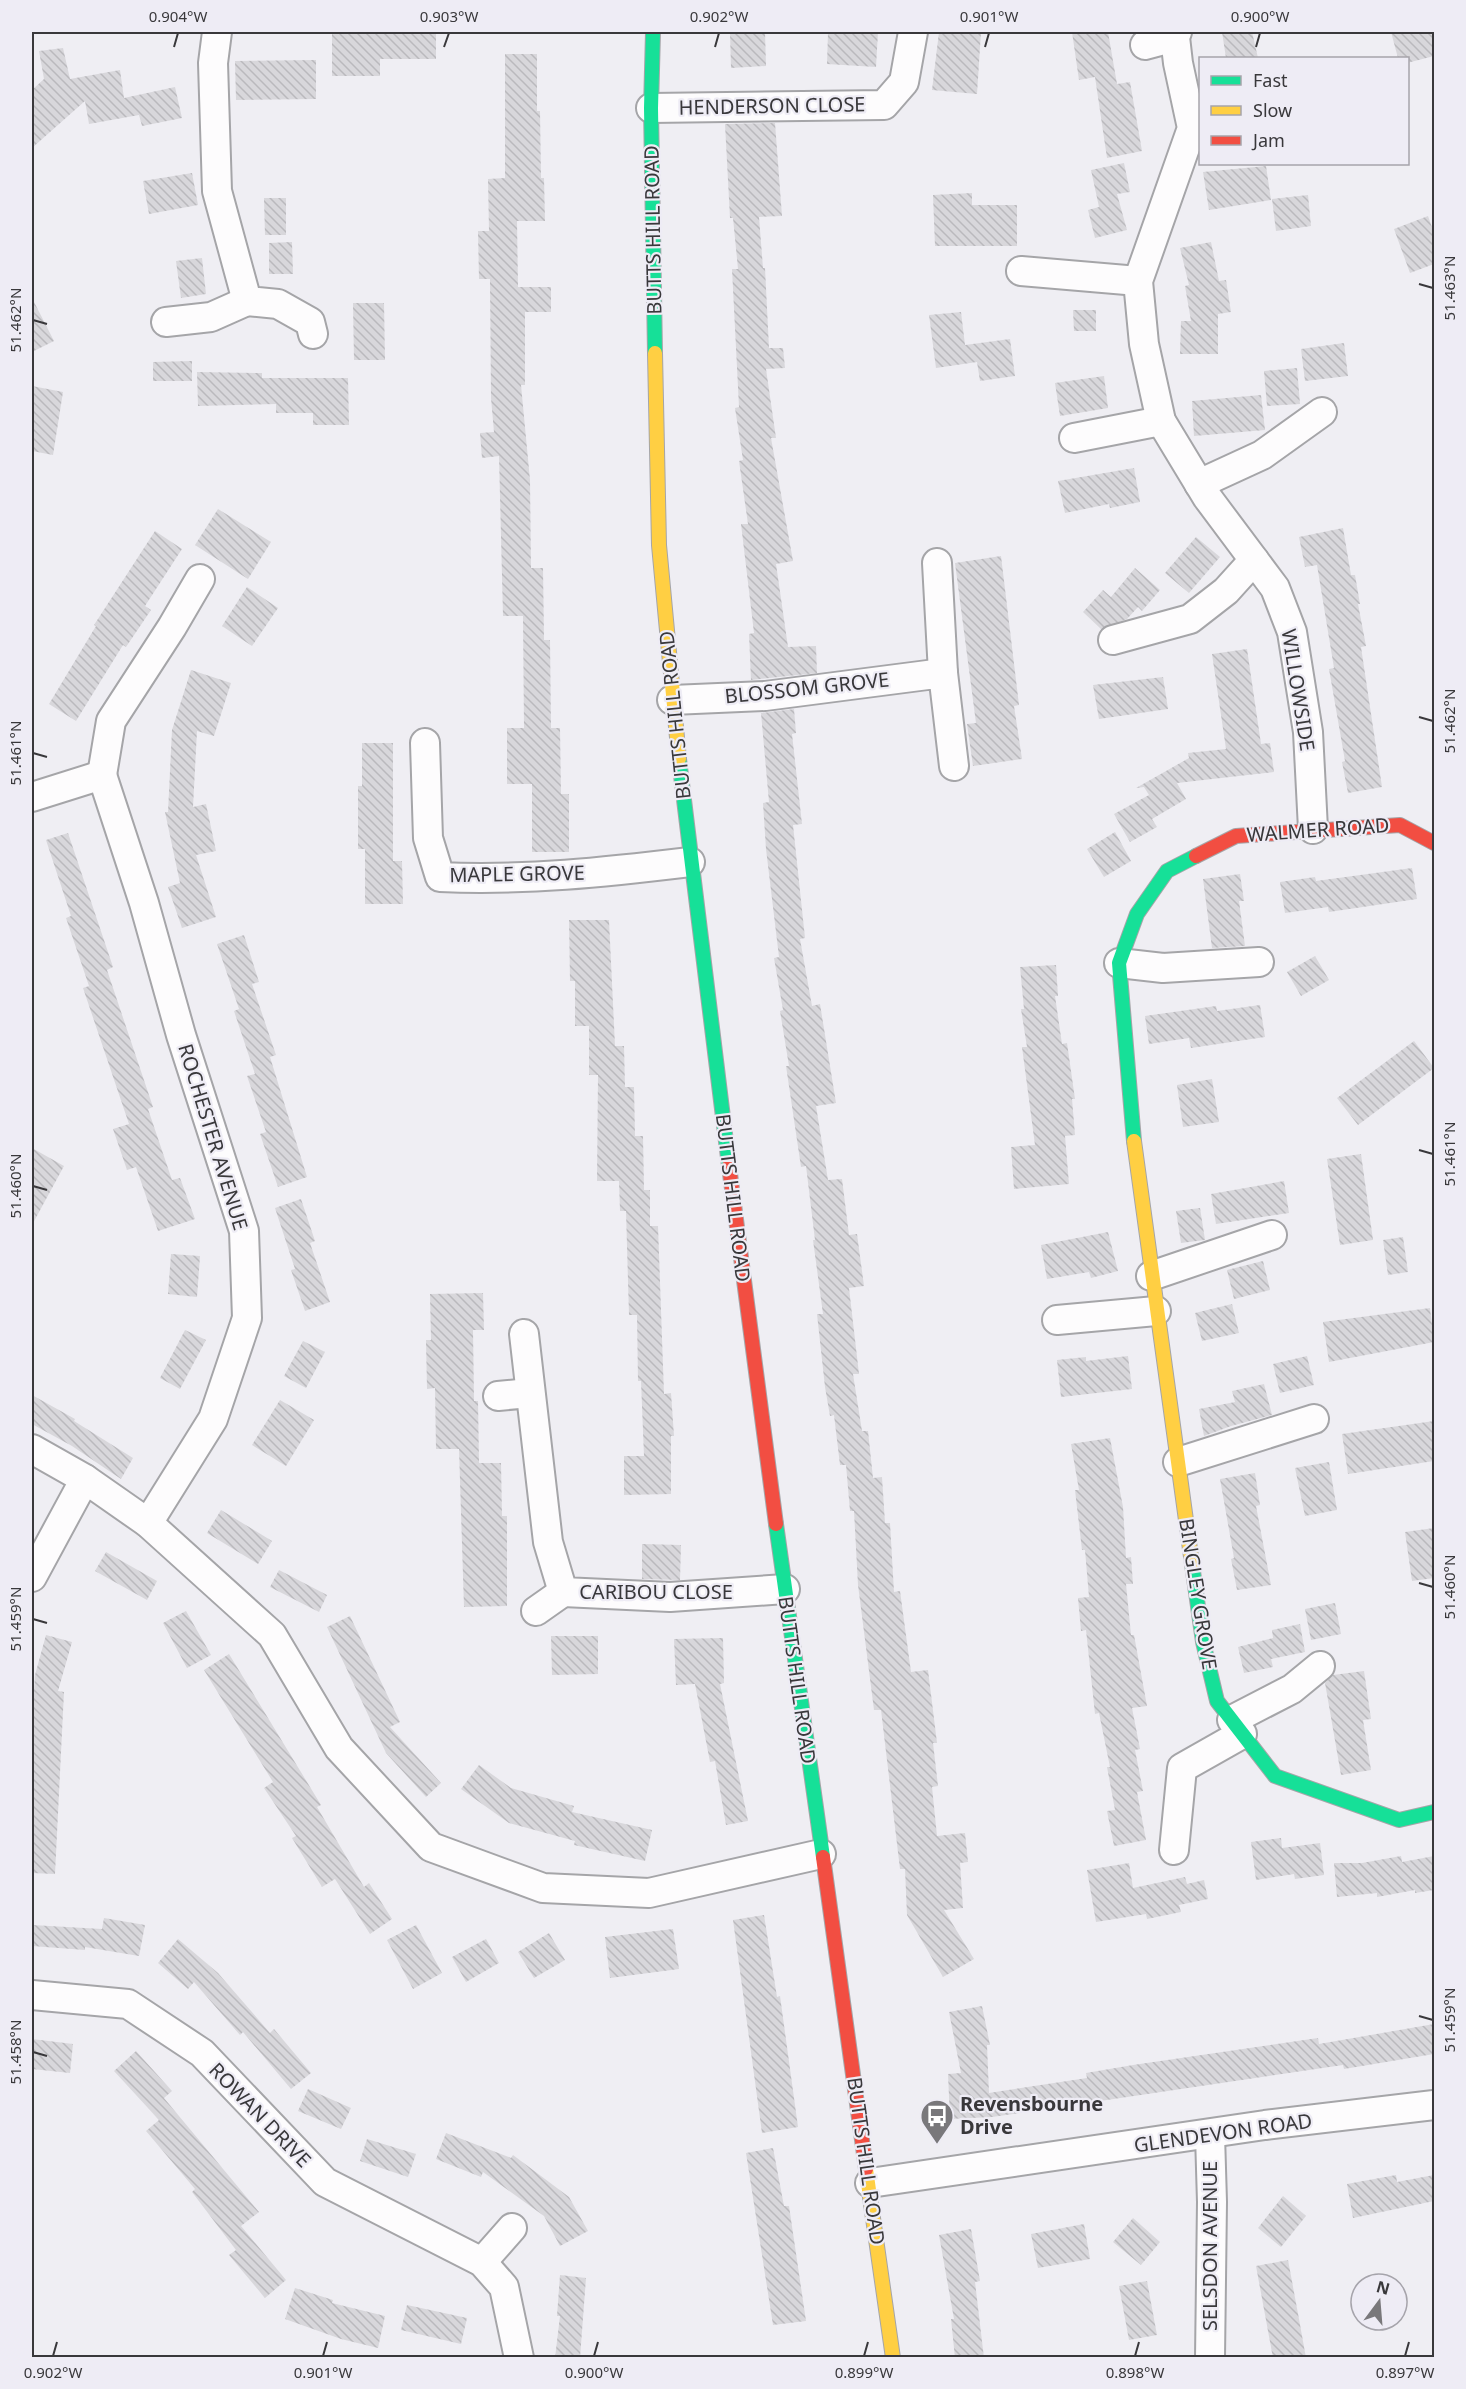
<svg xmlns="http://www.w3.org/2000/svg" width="1466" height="2389" viewBox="0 0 1466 2389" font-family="'Noto Sans',sans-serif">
<defs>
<pattern id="building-back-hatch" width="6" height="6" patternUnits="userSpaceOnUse" patternTransform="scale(1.5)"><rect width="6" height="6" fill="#d8d7db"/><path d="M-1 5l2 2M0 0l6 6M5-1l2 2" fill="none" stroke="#bab9bd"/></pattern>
</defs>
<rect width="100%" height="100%" fill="#efeef3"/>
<g fill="url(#building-back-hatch)">
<polygon points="332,32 436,32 436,59 380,59 380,76 332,76"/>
<polygon points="765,32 766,66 731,68 730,33"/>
<polygon points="828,32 878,32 876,67 827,64"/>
<polygon points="939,32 981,32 977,94 932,90"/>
<polygon points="1072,32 1108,32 1117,84 1130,82 1142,151 1107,158 1095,77 1079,80"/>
<polygon points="1222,32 1252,32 1258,58 1226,58"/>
<polygon points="1391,32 1434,32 1434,56 1407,63 1407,58 1398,58"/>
<polygon points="63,48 70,79 120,70 124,98 175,87 182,118 142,126 139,115 89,124 85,101 32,148 32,90 44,79 39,51"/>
<polygon points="505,54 537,54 537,111 540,111 541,178 544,178 545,221 517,221 518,287 551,287 551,312 525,312 525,385 521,385 530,480 531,568 543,568 544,640 550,640 551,728 560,728 561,794 569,794 569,852 532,852 532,784 507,784 507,728 524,728 523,616 503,616 499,456 482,458 480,433 494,432 491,398 490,279 479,279 478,231 489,231 488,179 505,178"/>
<polygon points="316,60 316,99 236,100 235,61"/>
<polygon points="775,123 782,216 759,217 763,268 765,268 769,348 783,348 785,368 766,369 776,438 771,438 793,561 776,564 788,647 816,646 817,673 751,680 749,634 754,633 741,524 748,524 739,461 743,460 735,408 739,407 732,269 738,269 733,218 730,218 725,124"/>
<polygon points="1124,163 1130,192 1117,194 1127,230 1095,238 1088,210 1099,207 1091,170"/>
<polygon points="1266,166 1271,200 1209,210 1203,172"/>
<polygon points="192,173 198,205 149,214 143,181"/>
<polygon points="972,193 972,205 1017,205 1017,246 935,246 933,195"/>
<polygon points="1308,195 1311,226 1276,231 1272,199"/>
<polygon points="264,198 286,198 286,235 265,235"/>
<polygon points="1428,216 1434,233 1434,264 1410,273 1394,229"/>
<polygon points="292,242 293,274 269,274 269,243"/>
<polygon points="1211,242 1219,281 1226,280 1231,312 1218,314 1218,354 1180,354 1181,321 1191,321 1185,286 1189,285 1180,248"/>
<polygon points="202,258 206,294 181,298 176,261"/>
<polygon points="32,298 54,341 32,352"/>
<polygon points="353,303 384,303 385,360 354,360"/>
<polygon points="1073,310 1096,310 1096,331 1074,331"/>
<polygon points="961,312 965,345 1010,339 1015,376 980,381 977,362 936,368 929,315"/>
<polygon points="1344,343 1348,376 1305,381 1301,349"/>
<polygon points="192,361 192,381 153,381 153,362"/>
<polygon points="1297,368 1300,404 1267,406 1264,371"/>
<polygon points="197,372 262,373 262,378 348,378 349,425 313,425 313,413 276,413 276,404 198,406"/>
<polygon points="1104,376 1108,408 1060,416 1055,383"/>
<polygon points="32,386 63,392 53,455 32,451"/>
<polygon points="1261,395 1265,430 1194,436 1192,401"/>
<polygon points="1134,468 1140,502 1110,508 1109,504 1065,513 1058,481"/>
<polygon points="218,509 271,542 248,579 195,545"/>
<polygon points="1343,528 1351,575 1355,575 1360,604 1358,604 1366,646 1361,647 1382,787 1348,793 1342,762 1345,761 1329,669 1334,668 1317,565 1305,567 1299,537"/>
<polygon points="155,531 182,549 145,606 151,610 126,647 123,645 76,721 49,704 96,626 94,625"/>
<polygon points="1196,537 1220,557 1189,593 1165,573"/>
<polygon points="1001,556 1019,705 1014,706 1022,759 973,766 967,724 976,723 955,563"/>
<polygon points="1135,568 1160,590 1142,611 1138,607 1127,619 1101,629 1083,612 1103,590 1111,597"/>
<polygon points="247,587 278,608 252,646 222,626"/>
<polygon points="1247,649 1261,744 1270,743 1274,772 1177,783 1186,799 1152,819 1157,827 1130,842 1114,814 1149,795 1144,787 1136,788 1189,758 1188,753 1226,749 1212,654"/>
<polygon points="191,670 231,683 214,736 197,731 193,807 206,804 216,851 196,855 216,917 182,928 168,887 180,883 165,812 168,812 172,730"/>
<polygon points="1163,677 1168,709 1099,719 1093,685"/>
<polygon points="794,709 796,733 792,734 802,824 793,825 805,938 800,939 812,1006 820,1004 836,1103 816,1106 828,1180 842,1179 849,1235 857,1234 864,1286 849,1288 859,1374 853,1374 862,1431 868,1431 873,1478 882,1477 885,1523 890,1523 894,1592 900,1591 911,1672 928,1670 937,1743 933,1743 938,1786 932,1787 937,1836 965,1833 968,1862 960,1863 963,1908 944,1910 974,1959 943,1977 907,1915 905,1869 900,1869 881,1710 874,1710 858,1585 854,1511 850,1511 846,1465 840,1465 834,1415 830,1416 825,1387 817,1314 823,1314 813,1240 815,1240 806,1166 801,1167 786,1066 789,1066 780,1011 783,1010 774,958 779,957 766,849 763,803 769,802 761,713"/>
<polygon points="362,743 393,743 393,861 402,861 403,904 365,904 365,849 358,849 358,786 362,786"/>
<polygon points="1115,832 1131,861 1104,877 1087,849"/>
<polygon points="68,833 113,967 107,970 153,1107 148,1109 172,1180 180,1178 195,1219 158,1231 136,1167 127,1170 113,1129 129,1124 83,988 89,986 66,918 71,916 46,840"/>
<polygon points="1412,868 1417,899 1329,912 1328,907 1285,913 1280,882 1315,877 1316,881"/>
<polygon points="1240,874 1244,901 1239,901 1245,946 1212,948 1203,879"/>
<polygon points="569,920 609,920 615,1046 624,1046 625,1087 634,1087 635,1136 643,1136 644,1190 650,1190 650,1226 658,1226 664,1394 671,1393 674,1436 671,1436 671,1494 624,1495 624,1456 644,1456 641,1381 638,1381 637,1315 629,1315 626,1211 620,1211 619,1181 597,1181 598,1075 589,1075 589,1026 575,1026 575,981 570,981"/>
<polygon points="244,935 259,982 252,984 276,1055 270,1057 307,1177 278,1187 260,1134 266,1132 247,1076 255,1074 234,1011 239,1009 217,944"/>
<polygon points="1315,956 1329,980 1301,996 1287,972"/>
<polygon points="1056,965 1058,996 1055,996 1062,1044 1067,1043 1075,1099 1072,1099 1075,1135 1065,1136 1069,1184 1014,1189 1011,1147 1035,1145 1022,1047 1027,1047 1021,1009 1024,1009 1020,967"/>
<polygon points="1260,1005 1265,1037 1191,1048 1189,1038 1149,1044 1145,1016 1216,1006 1217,1011"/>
<polygon points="1414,1041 1434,1068 1358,1125 1337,1098"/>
<polygon points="1212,1079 1219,1122 1183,1127 1177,1085"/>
<polygon points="32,1148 64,1166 32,1225"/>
<polygon points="1361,1154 1373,1240 1340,1245 1327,1159"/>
<polygon points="1284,1181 1289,1213 1216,1224 1211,1194"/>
<polygon points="301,1199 315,1241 310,1243 330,1302 305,1311 291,1270 295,1269 275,1208"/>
<polygon points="1200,1208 1205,1240 1181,1243 1176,1211"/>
<polygon points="1108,1232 1118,1271 1091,1278 1089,1272 1047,1279 1041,1245"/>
<polygon points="1403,1237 1408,1272 1388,1275 1383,1240"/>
<polygon points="171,1254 200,1256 197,1297 168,1294"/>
<polygon points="1263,1261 1270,1290 1234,1299 1227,1270"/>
<polygon points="483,1293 484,1330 473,1330 474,1401 478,1401 479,1463 501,1463 502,1516 507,1516 507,1606 464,1607 459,1449 436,1449 435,1388 427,1389 426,1340 431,1340 430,1294"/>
<polygon points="1232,1304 1239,1333 1202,1341 1195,1313"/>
<polygon points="1430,1308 1434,1342 1329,1362 1323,1322"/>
<polygon points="185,1330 206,1340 180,1389 160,1378"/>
<polygon points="303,1341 325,1352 306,1388 284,1376"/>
<polygon points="1128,1356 1132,1389 1061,1397 1057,1360 1086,1357 1086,1361"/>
<polygon points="1307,1356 1314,1385 1280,1393 1273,1364"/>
<polygon points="1264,1384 1272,1415 1231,1426 1204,1436 1199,1409 1235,1402 1232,1391"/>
<polygon points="32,1395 75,1419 74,1421 133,1458 121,1479 72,1446 32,1424"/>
<polygon points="280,1400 314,1420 286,1466 252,1445"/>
<polygon points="1434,1421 1434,1461 1348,1474 1342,1434"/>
<polygon points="1110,1438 1123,1507 1126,1558 1131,1557 1133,1584 1126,1584 1131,1635 1134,1635 1147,1706 1132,1708 1140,1749 1135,1750 1143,1791 1137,1792 1146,1840 1114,1846 1107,1811 1115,1810 1107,1767 1110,1767 1099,1713 1095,1714 1086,1630 1081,1631 1078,1598 1089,1597 1085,1550 1082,1550 1075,1490 1079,1490 1071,1444"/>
<polygon points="1329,1462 1337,1510 1305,1516 1295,1468"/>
<polygon points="1255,1473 1260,1505 1256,1506 1271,1585 1237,1590 1231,1559 1234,1558 1220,1479"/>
<polygon points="221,1510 272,1541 258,1564 207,1533"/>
<polygon points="1434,1528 1434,1578 1412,1581 1405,1532"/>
<polygon points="642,1544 681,1545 680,1580 642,1579"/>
<polygon points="106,1552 157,1581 147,1600 95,1571"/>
<polygon points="279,1570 327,1595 319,1612 270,1587"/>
<polygon points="1335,1603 1341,1634 1311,1640 1305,1609"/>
<polygon points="186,1611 211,1655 187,1668 163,1623"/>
<polygon points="350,1616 400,1722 390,1727 441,1783 426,1797 386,1753 327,1627"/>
<polygon points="1300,1624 1305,1652 1271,1659 1273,1667 1244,1673 1238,1647 1273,1638 1272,1630"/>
<polygon points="46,1635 72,1642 58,1691 64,1692 55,1874 32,1873 32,1725 35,1675"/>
<polygon points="551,1636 598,1636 598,1674 552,1675"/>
<polygon points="723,1638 724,1683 720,1684 748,1821 726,1825 715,1761 710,1762 695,1684 676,1685 674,1639"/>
<polygon points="229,1654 321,1805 317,1807 364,1887 369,1883 392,1919 370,1934 335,1879 322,1887 292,1838 296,1836 264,1788 273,1782 204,1670"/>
<polygon points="1364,1671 1371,1719 1363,1720 1371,1770 1341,1775 1325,1683 1333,1675"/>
<polygon points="479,1765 511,1788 574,1806 572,1812 652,1830 645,1861 574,1845 575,1841 509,1823 461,1789"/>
<polygon points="1281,1838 1282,1848 1320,1843 1324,1875 1295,1879 1294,1874 1256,1880 1251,1842"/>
<polygon points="1401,1856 1402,1862 1434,1856 1434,1890 1415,1893 1415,1890 1377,1897 1377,1893 1337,1897 1334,1863 1362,1863"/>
<polygon points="1129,1863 1133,1888 1185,1877 1187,1884 1204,1880 1208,1899 1179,1905 1181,1912 1147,1919 1146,1914 1096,1922 1087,1870"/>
<polygon points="764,1915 777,1997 780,1996 798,2127 762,2133 733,1920"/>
<polygon points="104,1918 145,1925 139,1956 85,1947 85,1950 32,1946 32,1925 102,1929"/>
<polygon points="416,1925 442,1973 413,1989 387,1940"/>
<polygon points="673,1929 679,1969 610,1978 605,1937"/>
<polygon points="549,1933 565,1960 534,1978 518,1952"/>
<polygon points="178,1939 218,1973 270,2033 274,2029 311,2073 291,2089 243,2032 240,2035 194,1982 188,1989 158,1963"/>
<polygon points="486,1939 499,1963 466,1982 452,1957"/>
<polygon points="982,2006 990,2045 987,2045 989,2093 1087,2078 1086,2073 1133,2065 1318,2038 1319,2044 1434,2024 1434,2054 1344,2069 1343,2065 992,2117 950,2119 948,2074 961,2073 949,2012"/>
<polygon points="32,2039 73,2044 70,2073 32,2069"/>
<polygon points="136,2051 172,2091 164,2098 259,2212 241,2226 286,2280 265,2298 229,2255 236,2250 192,2192 195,2189 146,2131 159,2120 114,2071"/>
<polygon points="308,2089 351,2108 341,2129 298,2111"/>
<polygon points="446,2133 511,2158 513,2155 569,2197 588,2231 560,2246 544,2216 483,2172 481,2177 436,2159"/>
<polygon points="367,2139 416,2154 408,2177 360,2161"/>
<polygon points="773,2148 784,2206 789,2206 806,2321 773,2325 746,2153"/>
<polygon points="1396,2175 1397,2182 1434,2175 1434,2201 1353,2218 1347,2184"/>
<polygon points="1283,2196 1306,2216 1281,2247 1258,2228"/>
<polygon points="1133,2218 1160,2242 1141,2265 1113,2242"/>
<polygon points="1084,2224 1090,2259 1038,2268 1031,2234"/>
<polygon points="971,2229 980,2281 975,2282 984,2358 955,2358 951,2319 954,2319 939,2235"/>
<polygon points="1288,2260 1299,2319 1306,2358 1273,2358 1256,2266"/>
<polygon points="560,2275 586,2278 580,2358 555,2358 560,2316 557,2316"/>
<polygon points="1147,2281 1157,2335 1129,2340 1119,2286"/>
<polygon points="295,2288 333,2300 332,2303 385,2316 378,2348 341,2339 285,2319"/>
<polygon points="407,2305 467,2318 461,2344 401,2330"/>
</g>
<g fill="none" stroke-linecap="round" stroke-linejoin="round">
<g stroke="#a5a5a8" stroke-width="32">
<g id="street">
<polyline points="217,32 213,63 217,191 247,301 278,304 310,322 313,334"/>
<polyline points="1177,32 1175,37 1178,63 1192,128 1138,281 1144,344 1161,421 1207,497 1275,588 1292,632 1308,732 1313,829"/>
<polyline points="1145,45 1175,37"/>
<polyline points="651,108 884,105 904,82 913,32"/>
<polyline points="1021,271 1138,281"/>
<polyline points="166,322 211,317 247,301"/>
<polyline points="1074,438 1161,421"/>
<polyline points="1199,484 1262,455 1322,412"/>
<polyline points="937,563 943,673"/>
<polyline points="1113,640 1190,619 1226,591 1254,560"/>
<polyline points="672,700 765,696 943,673 954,766"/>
<path d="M425,743L428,838L440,877C524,881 607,872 690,862"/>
<polyline points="102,775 111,721 172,627 200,579"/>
<polyline points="32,797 102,775 144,903 181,1035 244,1231 247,1318 213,1419 148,1523"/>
<polyline points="1119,963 1163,968 1259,962"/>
<polyline points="1151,1276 1272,1235"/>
<polyline points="1057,1320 1156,1311"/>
<polyline points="524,1334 548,1542 563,1592 670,1597 785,1589"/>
<polyline points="498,1396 530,1393"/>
<polyline points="32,1449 85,1479 148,1523 272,1635 339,1748 431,1847 543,1888 649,1893 821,1854"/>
<polyline points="1178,1462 1314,1419"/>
<polyline points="32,1577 85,1479"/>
<polyline points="536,1611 563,1592"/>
<polyline points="1232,1720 1292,1689 1320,1666"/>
<polyline points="1174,1850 1182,1768 1242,1734"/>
<polyline points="32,1995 128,2004 202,2053 325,2182 482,2262 504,2287 519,2358"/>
<polyline points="870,2183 1265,2125 1434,2105"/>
<polyline points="482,2262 512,2228"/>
<polyline points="1210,2358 1212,2202 1210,2135"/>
</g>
</g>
<g stroke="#a5a5a8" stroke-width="16">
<g id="fast">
<polyline points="653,32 651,108 655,353"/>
<polyline points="679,759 729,1166"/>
<polyline points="1134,1141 1119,963 1137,914 1167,871 1196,856"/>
<polyline points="776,1524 823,1857"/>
<polyline points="1192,1564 1203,1642 1217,1701 1275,1776 1399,1820 1434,1812"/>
</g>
</g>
<g stroke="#a5a5a8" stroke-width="16">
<g id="slow">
<polyline points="655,353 659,545 679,759"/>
<polyline points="1134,1141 1192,1564"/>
<polyline points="866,2169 893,2358"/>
</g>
</g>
<g stroke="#a5a5a8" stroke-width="16">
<g id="jam">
<polyline points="1196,856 1236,836 1400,825 1434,843"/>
<polyline points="729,1166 776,1524"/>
<polyline points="823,1857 866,2169"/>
</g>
</g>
<use href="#street" stroke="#fdfcfd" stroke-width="28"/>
<use href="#fast" stroke="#16e098" stroke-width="14"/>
<use href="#slow" stroke="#ffcf43" stroke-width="14"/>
<use href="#jam" stroke="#f24e42" stroke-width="14"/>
</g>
<path fill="none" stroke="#39383b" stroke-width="2" d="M174,47L178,33M444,47L449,33M715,47L719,33M985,47L989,33M1256,47L1260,33M1419,284L1433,288M33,320L47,324M1419,717L1433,721M33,753L47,757M1419,1150L1433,1154M33,1186L47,1190M1419,1583L1433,1587M33,1619L47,1623M1419,2016L1433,2020M33,2052L47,2056M53,2356L57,2342M323,2356L327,2342M594,2356L598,2342M864,2356L868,2342M1135,2356L1139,2342M1405,2356L1409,2342"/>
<defs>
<g id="bus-pin" transform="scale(1.725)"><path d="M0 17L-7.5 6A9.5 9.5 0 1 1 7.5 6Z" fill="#79787b" stroke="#eeecf5"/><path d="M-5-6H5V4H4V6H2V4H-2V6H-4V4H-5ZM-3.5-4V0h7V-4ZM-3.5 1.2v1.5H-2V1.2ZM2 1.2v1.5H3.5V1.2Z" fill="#fff"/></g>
</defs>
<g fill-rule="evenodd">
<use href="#bus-pin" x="937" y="2116"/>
</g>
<g text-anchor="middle" stroke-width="4.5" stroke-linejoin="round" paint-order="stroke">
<g font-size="20" fill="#39383b" stroke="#eeecf5">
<text transform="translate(772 106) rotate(-1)" y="7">HENDERSON CLOSE</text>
<text transform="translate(653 230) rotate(-91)" y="7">BUTTS HILL ROAD</text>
<text transform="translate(807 688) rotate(-6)" y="7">BLOSSOM GROVE</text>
<text transform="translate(1298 690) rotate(81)" y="7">WILLOWSIDE</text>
<text transform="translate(675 715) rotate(-96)" y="7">BUTTS HILL ROAD</text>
<text transform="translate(1318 830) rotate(-4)" y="7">WALMER ROAD</text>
<text transform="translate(517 874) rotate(-1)" y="7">MAPLE GROVE</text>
<text transform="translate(213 1137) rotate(73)" y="7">ROCHESTER AVENUE</text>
<text transform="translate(733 1198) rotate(83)" y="7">BUTTS HILL ROAD</text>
<text x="656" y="1599">CARIBOU CLOSE</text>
<text transform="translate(1198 1594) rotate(81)" y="7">BINGLEY GROVE</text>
<text transform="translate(797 1680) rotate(82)" y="7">BUTTS HILL ROAD</text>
<text transform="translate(260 2115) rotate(46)" y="7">ROWAN DRIVE</text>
<text transform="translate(1223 2133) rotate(-8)" y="7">GLENDEVON ROAD</text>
<text transform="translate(866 2161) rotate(82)" y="7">BUTTS HILL ROAD</text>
<text transform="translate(1210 2246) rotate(-90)" y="7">SELSDON AVENUE</text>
</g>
<g font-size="20" font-weight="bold" fill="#39383b" stroke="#eeecf5" text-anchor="start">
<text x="960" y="2111">Revensbourne<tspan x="960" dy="23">Drive</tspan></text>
</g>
</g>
<rect width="1466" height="2389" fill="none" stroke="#eeecf5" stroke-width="66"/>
<rect x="1199" y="57" width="210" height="108" fill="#eeecf5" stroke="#a6a4ab" stroke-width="1.5"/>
<rect x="1211" y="76" width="30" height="9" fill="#16e098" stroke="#a6a4ab" stroke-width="1.5"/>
<text x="1253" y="87" font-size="18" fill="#39383b">Fast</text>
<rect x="1211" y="106" width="30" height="9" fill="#ffcf43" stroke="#a6a4ab" stroke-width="1.5"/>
<text x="1253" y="117" font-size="18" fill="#39383b">Slow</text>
<rect x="1211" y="136" width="30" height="9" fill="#f24e42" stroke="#a6a4ab" stroke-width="1.5"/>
<text x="1253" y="147" font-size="18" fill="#39383b">Jam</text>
<g transform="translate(1379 2302) rotate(16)"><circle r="28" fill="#eeecf5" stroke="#a6a4ab" stroke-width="1.5"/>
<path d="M0-4.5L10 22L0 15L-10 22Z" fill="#79787b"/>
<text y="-9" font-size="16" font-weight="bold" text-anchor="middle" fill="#39383b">N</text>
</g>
<rect x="33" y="33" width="1400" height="2323" fill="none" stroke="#39383b" stroke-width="2"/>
<g font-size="15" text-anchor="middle" fill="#39383b">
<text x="178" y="22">0.904°W</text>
<text x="449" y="22">0.903°W</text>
<text x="719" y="22">0.902°W</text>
<text x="989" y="22">0.901°W</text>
<text x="1260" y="22">0.900°W</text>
<text transform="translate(1450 288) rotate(-90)" y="5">51.463°N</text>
<text transform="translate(16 320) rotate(-90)" y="5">51.462°N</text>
<text transform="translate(1450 721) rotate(-90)" y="5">51.462°N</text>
<text transform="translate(16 753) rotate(-90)" y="5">51.461°N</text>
<text transform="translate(1450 1154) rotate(-90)" y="5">51.461°N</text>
<text transform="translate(16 1186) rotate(-90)" y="5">51.460°N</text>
<text transform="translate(1450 1587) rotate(-90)" y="5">51.460°N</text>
<text transform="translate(16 1619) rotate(-90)" y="5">51.459°N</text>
<text transform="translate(1450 2020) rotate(-90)" y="5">51.459°N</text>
<text transform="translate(16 2052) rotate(-90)" y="5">51.458°N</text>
<text x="53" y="2378">0.902°W</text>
<text x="323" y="2378">0.901°W</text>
<text x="594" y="2378">0.900°W</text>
<text x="864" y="2378">0.899°W</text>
<text x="1135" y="2378">0.898°W</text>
<text x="1405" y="2378">0.897°W</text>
</g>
</svg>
